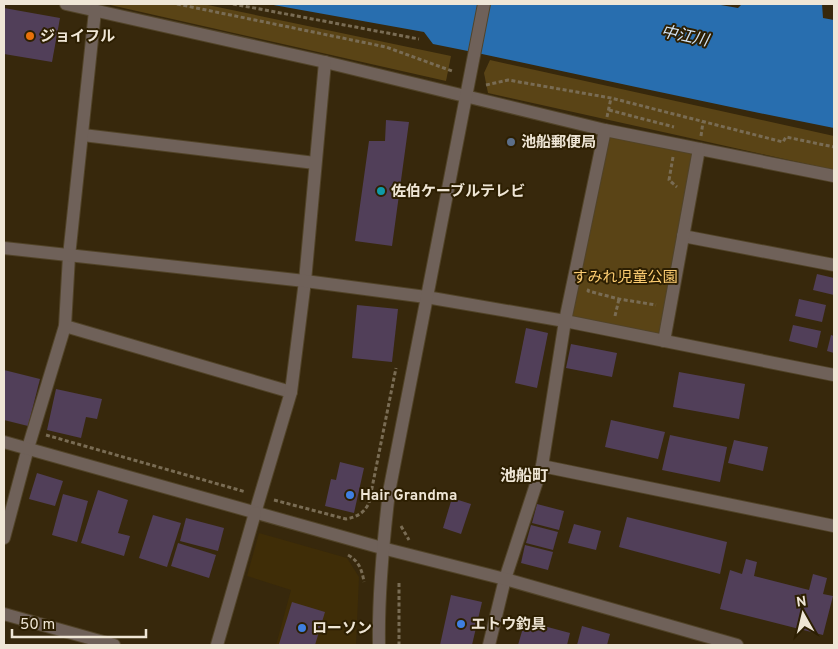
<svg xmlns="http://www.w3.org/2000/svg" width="838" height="649" viewBox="0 0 838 649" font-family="Overpass,'Noto Sans JP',sans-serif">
<rect width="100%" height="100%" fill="#37280c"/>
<polygon fill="#3f2d07" points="259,533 347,558 359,577 356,645 276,645 291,590 247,576"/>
<g fill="#5a4416">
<polygon points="106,4 203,4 451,56 446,81"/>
<polygon points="490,60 834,136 834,170 488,93 484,73"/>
<polygon points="607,134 694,151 661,335 569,318"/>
</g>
<path fill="#286eaf" d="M268,4H715L738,8L742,4H822L823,18L834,20V128C700,102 567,71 433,44L424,32Z"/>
<g fill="#513f59">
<polygon points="4,8 60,18 52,62 4,54"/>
<polygon points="386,120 409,122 392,246 355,241 369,141 385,141"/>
<polygon points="817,274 834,278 834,295 813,290"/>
<polygon points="799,299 826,305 822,322 795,316"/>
<polygon points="357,305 398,309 392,362 352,358"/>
<polygon points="793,325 821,331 817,348 789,341"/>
<polygon points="526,328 548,333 537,388 515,383"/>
<polygon points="831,335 834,336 834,353 827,351"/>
<polygon points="571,344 617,353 612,377 566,368"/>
<polygon points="4,370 40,379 28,426 4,420"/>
<polygon points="679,372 745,384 739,419 673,407"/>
<polygon points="56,389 102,399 97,419 86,417 81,438 47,430"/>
<polygon points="611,420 665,432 658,459 605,447"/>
<polygon points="670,435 727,447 720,482 662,470"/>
<polygon points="734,440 768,447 763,471 728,463"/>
<polygon points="340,462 364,468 354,513 325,506 331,479 336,480"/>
<polygon points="37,473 63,481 55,506 29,499"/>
<polygon points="98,490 128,500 118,533 130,536 124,556 81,543"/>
<polygon points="63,494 88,501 77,542 52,535"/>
<polygon points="452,498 471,504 461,534 443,528"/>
<polygon points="537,504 564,511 559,530 532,523"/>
<polygon points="153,515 181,523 167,567 139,558"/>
<polygon points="627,517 727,542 720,574 619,547"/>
<polygon points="186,518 224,528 218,551 180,541"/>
<polygon points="574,524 601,531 596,550 568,543"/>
<polygon points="531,525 558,532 553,550 526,543"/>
<polygon points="178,543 216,555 209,578 171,566"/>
<polygon points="525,545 553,552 548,570 521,563"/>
<polygon points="746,559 757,562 754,576 809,590 813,574 827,578 823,594 833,596 823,635 720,609 730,570 742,574"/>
<polygon points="451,595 482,602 472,645 440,645"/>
<polygon points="292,602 325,612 315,645 279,644"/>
<polygon points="525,621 570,633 567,645 518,645"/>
<polygon points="582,626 610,634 607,645 577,645"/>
</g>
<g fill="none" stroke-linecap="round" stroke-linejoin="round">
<g stroke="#514328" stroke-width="14">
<g id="minor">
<polyline points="66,4 325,62 605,130 834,176"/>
<polyline points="83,135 315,163"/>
<polyline points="683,236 834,265"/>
<polyline points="426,297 565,321 834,375"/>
<polyline points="65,326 291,392"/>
<polyline points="664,341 699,149"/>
<polyline points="542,466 834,526"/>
<polyline points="255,513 291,392 305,281 325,62"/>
<polyline points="4,538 28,448 65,326 69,256 95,11"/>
<polyline points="489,645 505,579 542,466 565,321 605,130"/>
</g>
</g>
<g stroke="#514328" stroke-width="14">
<g id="tertiary">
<polyline points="4,248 305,281 426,297"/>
<polyline points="4,442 382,548 505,579 737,645"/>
<polyline points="4,614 114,645"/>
<polyline points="217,645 255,513"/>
<path d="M379,645C378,594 383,543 389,492L484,4"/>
</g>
</g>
<g stroke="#796c54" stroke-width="3" stroke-dasharray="4 2.5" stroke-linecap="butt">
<polyline points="177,4 386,47 452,71"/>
<polyline points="233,4 419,39"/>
<polyline points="486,85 508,80 611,98 783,142 786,137 834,147"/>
<polyline points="609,110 674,127"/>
<polyline points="607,117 611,98"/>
<polyline points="701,136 703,122"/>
<polyline points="673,157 669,180 677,187"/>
<polyline points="589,289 588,291 619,299 656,305"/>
<polyline points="615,316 619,299"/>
<polyline points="46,435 246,492"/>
<path d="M274,500L346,519C357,517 364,513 369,503L396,368"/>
<polyline points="401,526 409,540"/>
<path d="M348,555C359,561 362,570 364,582"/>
<polyline points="399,583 399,645"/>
</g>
<use href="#minor" stroke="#6f6159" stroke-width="12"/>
<use href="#tertiary" stroke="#6f6159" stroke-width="12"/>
</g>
<circle fill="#e8710a" stroke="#2d1f02" stroke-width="2" cx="30" cy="36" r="5"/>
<circle fill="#5c6f8a" stroke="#2d1f02" stroke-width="2" cx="511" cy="142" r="5"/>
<circle fill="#0f9aa8" stroke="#2d1f02" stroke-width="2" cx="381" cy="191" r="5"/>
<g fill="#3f7fe0" stroke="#2d1f02" stroke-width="2">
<circle cx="350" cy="495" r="5"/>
<circle cx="461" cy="624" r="5"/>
<circle cx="302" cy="628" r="5"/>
</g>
<g text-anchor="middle" stroke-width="4" stroke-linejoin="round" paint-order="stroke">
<g font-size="15" font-weight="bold" fill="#efe6d6" stroke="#2d1f02" text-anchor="start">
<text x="40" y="41">ジョイフル</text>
<text x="521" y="147">池船郵便局</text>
<text x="391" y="196">佐伯ケーブルテレビ</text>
<text x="360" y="500">Hair Grandma</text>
<text x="471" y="629">エトウ釣具</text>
<text x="312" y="633">ローソン</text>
</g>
<g font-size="15" fill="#fccc71" stroke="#2d1f02">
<text x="625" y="282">すみれ児童公園</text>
</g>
<g font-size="16" font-style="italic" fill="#d3e4f5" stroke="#2d1f02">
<text transform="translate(685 35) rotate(12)" y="6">中江川</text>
</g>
<g font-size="16" font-weight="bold" fill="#efe6d6" stroke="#2d1f02">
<text x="524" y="481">池船町</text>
</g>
</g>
<rect width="838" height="649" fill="none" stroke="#efe6d6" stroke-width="10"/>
<g transform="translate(803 614) rotate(352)" stroke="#2d1f02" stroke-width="4" paint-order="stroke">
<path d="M0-4L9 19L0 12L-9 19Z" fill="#efe6d6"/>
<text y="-8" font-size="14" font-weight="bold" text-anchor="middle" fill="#efe6d6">N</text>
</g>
<path d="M12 629v8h134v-8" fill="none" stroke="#efe6d6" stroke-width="2.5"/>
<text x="20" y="629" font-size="15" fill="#efe6d6" stroke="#2d1f02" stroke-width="4" paint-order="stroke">50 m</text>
</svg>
